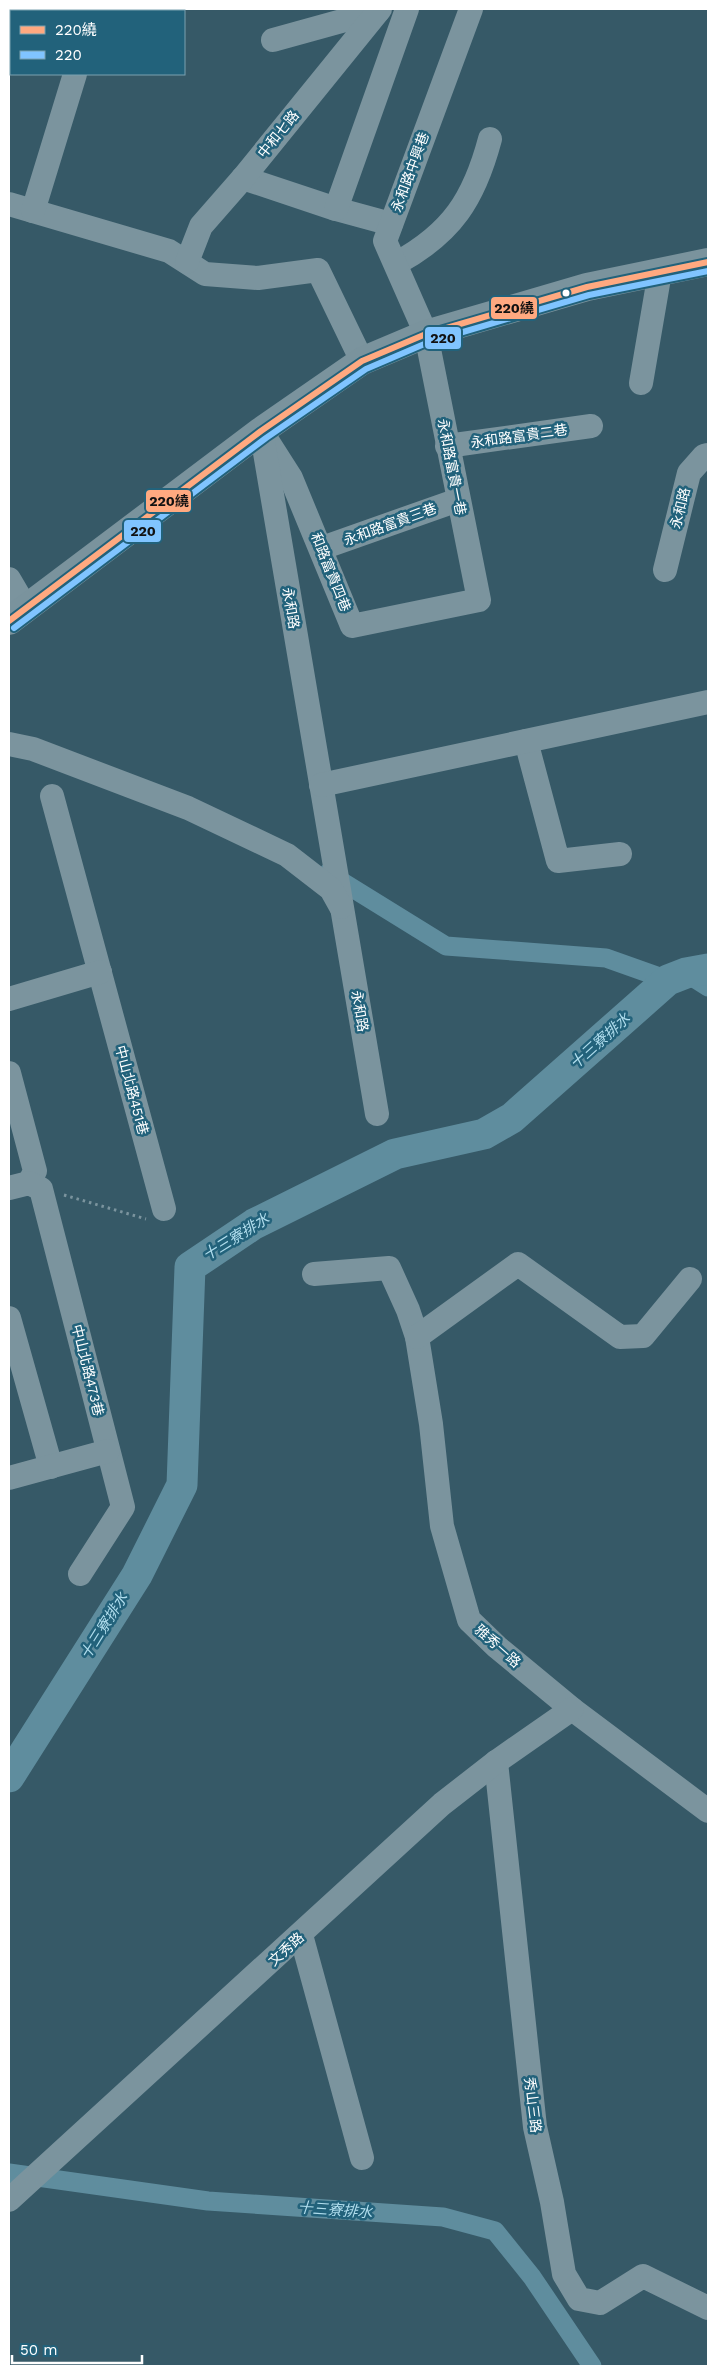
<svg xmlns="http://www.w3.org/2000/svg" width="717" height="2375" viewBox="0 0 717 2375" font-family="'Work Sans','Noto Sans TC',sans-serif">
<rect width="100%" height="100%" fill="#365967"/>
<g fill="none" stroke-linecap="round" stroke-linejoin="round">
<g stroke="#5f8d9e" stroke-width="19">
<polyline points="328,873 446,946 606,958 668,980"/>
<polyline points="686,973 708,987"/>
<polyline points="9,2173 208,2201 443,2217 495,2231 532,2277 592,2366"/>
</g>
<polyline stroke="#5f8d9e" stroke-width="31" points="9,1777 137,1575 182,1485 190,1267 254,1224 395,1154 484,1134 512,1118 668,980 686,973 708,969"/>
<polyline stroke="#7b949e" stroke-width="3" stroke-dasharray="2.5 4" stroke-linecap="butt" points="64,1195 146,1219"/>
<g stroke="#7b949e" stroke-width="24">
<polyline points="273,40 378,11"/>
<polyline points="243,178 336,209 391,224"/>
<polyline points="9,204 169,251 205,274 258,278 318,270 362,361"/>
<polyline points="336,209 407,9"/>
<polyline points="33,211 75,74"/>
<polyline points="187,262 201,226 243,178 380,9"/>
<path d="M397,263C452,233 474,199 490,139"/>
<polyline points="641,383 660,272"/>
<polyline points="261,431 291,478 352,626 479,600 426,334 385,241 471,9"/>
<polyline points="263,441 377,1114"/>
<polyline points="447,446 591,426"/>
<polyline points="322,548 458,500"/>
<polyline points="665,570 689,473 704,456 708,455"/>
<polyline points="9,579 26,608"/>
<polyline points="526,741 558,861 620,854"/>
<polyline points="9,744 33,749 188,808 287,855 331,889 341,907"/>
<polyline points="321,785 708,702"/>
<polyline points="52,796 164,1209"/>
<polyline points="9,999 100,972"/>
<polyline points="9,1073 35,1171 29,1183"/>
<polyline points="9,1188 29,1183 41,1189 123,1507 80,1574"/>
<polyline points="314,1274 389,1268 408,1310 417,1337 431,1424 442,1526 469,1620 497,1647 572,1709 708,1811"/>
<polyline points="9,1318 51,1467"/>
<polyline points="417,1337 518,1264 620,1337 643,1336 690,1279"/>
<polyline points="9,1478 108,1451"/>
<polyline points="496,1762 535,2127 552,2202 564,2274 579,2299 600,2303 643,2276 708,2308"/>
<polyline points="301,1935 362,2158"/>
<polyline points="9,2200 442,1804 496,1762 572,1709"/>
</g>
<polyline stroke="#7a939d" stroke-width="28" points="9,621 261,431 362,361 426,334 587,287 708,262"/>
<g stroke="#22627b" stroke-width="10">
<polyline id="bus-1" points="9,621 261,431 362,361 426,334 587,287 708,262"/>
</g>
<g stroke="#22627b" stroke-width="10">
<polyline id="bus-2" points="14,628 266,438 366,369 429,342 589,295 708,271"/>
</g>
<use href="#bus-1" stroke="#ffa980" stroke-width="6"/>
<use href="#bus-2" stroke="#80c4ff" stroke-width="6"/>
</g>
<circle fill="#fff" stroke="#22627b" stroke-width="2" cx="566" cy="293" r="4.5"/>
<g text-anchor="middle" stroke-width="5" stroke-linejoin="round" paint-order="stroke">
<g font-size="14" fill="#fff" stroke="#22627b">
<text transform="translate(278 134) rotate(-51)" y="5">中和七路</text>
<text transform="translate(410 172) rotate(-70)" y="5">永和路中興巷</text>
<text transform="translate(519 436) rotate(-8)" y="5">永和路富貴二巷</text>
<text transform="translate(452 467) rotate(79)" y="5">永和路富貴一巷</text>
<text transform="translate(680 508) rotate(-76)" y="5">永和路</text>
<text transform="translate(390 524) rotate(-20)" y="5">永和路富貴三巷</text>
<text transform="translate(331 572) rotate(68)" y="5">和路富貴四巷</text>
<text transform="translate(291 608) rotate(80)" y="5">永和路</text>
<text transform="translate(360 1011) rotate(80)" y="5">永和路</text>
<text transform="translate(132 1090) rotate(75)" y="5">中山北路451巷</text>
<text transform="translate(88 1370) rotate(76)" y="5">中山北路473巷</text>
<text transform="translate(498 1646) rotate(42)" y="5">雅秀一路</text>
<text transform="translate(286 1949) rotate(-42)" y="5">文秀路</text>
<text transform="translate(533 2105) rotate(83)" y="5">秀山三路</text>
</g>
<g font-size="15" font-style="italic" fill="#b0dded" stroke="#22627b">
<text transform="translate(600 1041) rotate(-42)" y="5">十三寮排水</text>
<text transform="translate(236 1237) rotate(-32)" y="5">十三寮排水</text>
<text transform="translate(104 1626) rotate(-58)" y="5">十三寮排水</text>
<text transform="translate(335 2210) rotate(4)" y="5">十三寮排水</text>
</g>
</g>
<g stroke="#22627b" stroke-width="2">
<rect x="490" y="296" width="48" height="24" rx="5" fill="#ffa980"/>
<rect x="424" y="326" width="38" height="24" rx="5" fill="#80c4ff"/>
<rect x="145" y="489" width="47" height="24" rx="5" fill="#ffa980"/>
<rect x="123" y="519" width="39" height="24" rx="5" fill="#80c4ff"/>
</g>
<g font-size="14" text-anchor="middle" font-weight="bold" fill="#111">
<text x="514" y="313">220繞</text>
<text x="443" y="343">220</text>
<text x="169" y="506">220繞</text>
<text x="143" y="536">220</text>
</g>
<rect width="717" height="2375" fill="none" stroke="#ffffff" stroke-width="20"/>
<rect x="10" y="10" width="175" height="65" fill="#22627b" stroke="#7aa1b0"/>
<rect x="20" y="26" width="25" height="8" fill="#ffa980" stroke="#7aa1b0"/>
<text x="55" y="35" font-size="15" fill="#ffffff">220繞</text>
<rect x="20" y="51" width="25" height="8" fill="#80c4ff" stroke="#7aa1b0"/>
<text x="55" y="60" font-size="15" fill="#ffffff">220</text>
<path d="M12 2355v8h130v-8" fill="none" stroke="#ffffff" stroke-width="2.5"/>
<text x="20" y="2355" font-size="15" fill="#ffffff" stroke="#22627b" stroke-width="4" paint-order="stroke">50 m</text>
</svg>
